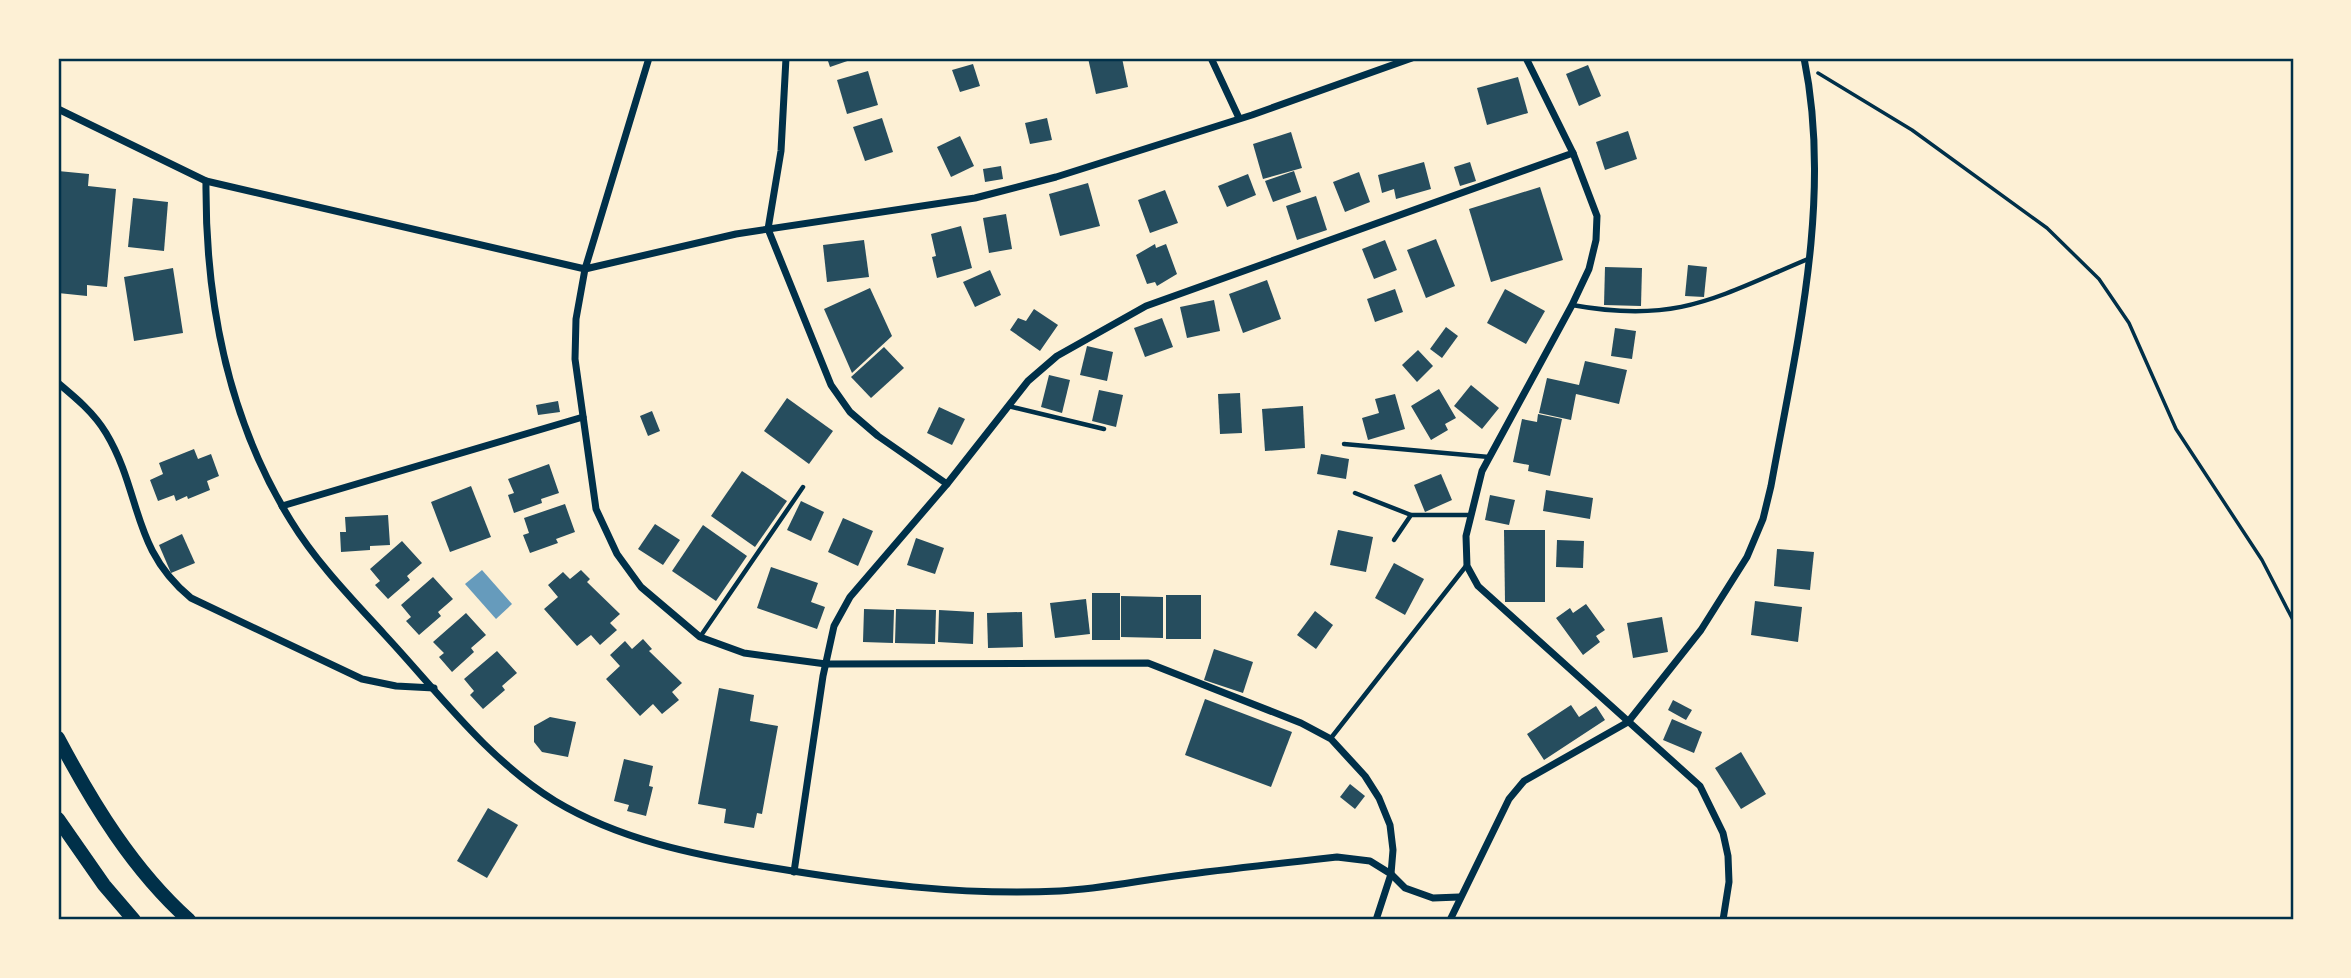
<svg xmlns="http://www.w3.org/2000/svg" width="2351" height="978" viewBox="0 0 2351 978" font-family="Signika,sans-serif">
<rect width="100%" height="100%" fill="#fdf0d5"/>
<polygon fill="#669bbc" points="482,570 512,604 496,619 465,584"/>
<g fill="#264d5e">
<polygon points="827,58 856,58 830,67"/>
<polygon points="1088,58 1122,58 1128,87 1096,94"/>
<polygon points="973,64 980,86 960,92 952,70"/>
<polygon points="1588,65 1601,96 1579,106 1566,74"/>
<polygon points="868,71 878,105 847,114 837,80"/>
<polygon points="1518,77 1528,113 1487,125 1477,88"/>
<polygon points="882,118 893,152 865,161 853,127"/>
<polygon points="1047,118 1052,140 1030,144 1025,123"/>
<polygon points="1628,131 1637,159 1605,170 1596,142"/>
<polygon points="1291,132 1302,168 1263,179 1253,144"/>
<polygon points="960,136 974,166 951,177 937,147"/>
<polygon points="1424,162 1431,189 1396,199 1394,189 1382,193 1378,175"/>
<polygon points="1470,162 1476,181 1460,186 1454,167"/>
<polygon points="1001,166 1003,179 985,182 983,169"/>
<polygon points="58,171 89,174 88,186 116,189 107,287 87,285 87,296 58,293"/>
<polygon points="1294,171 1301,192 1273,202 1265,181"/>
<polygon points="1359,172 1370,202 1345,212 1333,182"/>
<polygon points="1248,174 1256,195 1227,207 1218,186"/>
<polygon points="1088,183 1100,226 1060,236 1049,194"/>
<polygon points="1540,187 1563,260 1491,282 1469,209"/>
<polygon points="1165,190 1178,223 1150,233 1138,200"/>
<polygon points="1316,196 1327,230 1297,240 1286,206"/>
<polygon points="133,198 168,202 164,251 128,247"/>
<polygon points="1006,214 1012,249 989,253 983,218"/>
<polygon points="961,226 972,268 937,278 932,257 936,256 931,234"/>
<polygon points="1436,239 1455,286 1426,298 1407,250"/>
<polygon points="864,240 869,277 827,282 823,245"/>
<polygon points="1385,240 1397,270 1374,279 1362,249"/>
<polygon points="1155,244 1156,248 1166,244 1177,274 1157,286 1155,282 1147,284 1136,255"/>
<polygon points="1688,265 1707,267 1704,297 1685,296"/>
<polygon points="1605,267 1642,268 1641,306 1604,305"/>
<polygon points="173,268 183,333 134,341 124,277"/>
<polygon points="990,270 1001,295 975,307 963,282"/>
<polygon points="1267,280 1281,319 1243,333 1229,294"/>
<polygon points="870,288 892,336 852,373 824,309"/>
<polygon points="1395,289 1403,312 1375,322 1367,299"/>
<polygon points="1505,289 1545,311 1526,344 1487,323"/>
<polygon points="1214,300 1220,331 1187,338 1180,307"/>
<polygon points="1034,309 1058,325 1040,351 1010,330 1018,318 1026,321"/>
<polygon points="1162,318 1173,347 1145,357 1134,328"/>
<polygon points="1446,327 1458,336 1442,358 1430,349"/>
<polygon points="1615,328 1636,331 1632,359 1611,356"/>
<polygon points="1087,346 1113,352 1107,381 1080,375"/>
<polygon points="884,347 904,368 871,398 851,377"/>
<polygon points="1418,350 1433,366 1417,382 1402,365"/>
<polygon points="1585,361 1627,370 1619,404 1576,394 1571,420 1539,413 1547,378 1579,385"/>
<polygon points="1049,375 1070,380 1062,413 1041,407"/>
<polygon points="1471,385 1499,408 1482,429 1454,406"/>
<polygon points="1439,389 1456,418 1445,424 1448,430 1431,440 1411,406"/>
<polygon points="1099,390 1123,395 1116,427 1092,421"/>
<polygon points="1240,393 1242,433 1220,434 1218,394"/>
<polygon points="1395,394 1405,429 1368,440 1362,418 1379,413 1375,399"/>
<polygon points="787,398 833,431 809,464 764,431"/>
<polygon points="558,401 560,412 538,415 536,405"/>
<polygon points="1303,406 1305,448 1265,451 1262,409"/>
<polygon points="939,407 965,419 952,445 927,433"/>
<polygon points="652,411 660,431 648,436 640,416"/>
<polygon points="1538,414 1562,419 1550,476 1528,471 1529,465 1513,462 1522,419 1537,422"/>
<polygon points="194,449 198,459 211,454 219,476 207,481 210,490 188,499 187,496 176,501 174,495 158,501 150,480 163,474 159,463"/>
<polygon points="1321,454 1349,459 1346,479 1317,474"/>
<polygon points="549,464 559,493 541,499 542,503 514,513 508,495 514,493 508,479"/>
<polygon points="742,471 787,501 755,547 711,516"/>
<polygon points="1441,474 1452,500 1425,512 1414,485"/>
<polygon points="471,486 491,537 450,552 431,502"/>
<polygon points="1546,490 1593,498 1590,519 1543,511"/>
<polygon points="1490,495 1515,500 1509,525 1485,520"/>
<polygon points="801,501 824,512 811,541 787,530"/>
<polygon points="565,504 575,532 556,539 558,543 530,553 523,535 529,533 524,518"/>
<polygon points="388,515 390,545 370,546 370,550 341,552 340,532 346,532 345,517"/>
<polygon points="843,518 873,531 858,566 828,552"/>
<polygon points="655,524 680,540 663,565 638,549"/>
<polygon points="703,525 747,556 716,601 672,571"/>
<polygon points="1338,530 1373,537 1366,572 1330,565"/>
<polygon points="1504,530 1545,530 1545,602 1505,602"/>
<polygon points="182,534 195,563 171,573 159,545"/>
<polygon points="916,538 944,548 935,574 907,565"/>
<polygon points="1557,540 1584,541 1583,568 1556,567"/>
<polygon points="402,541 422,563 407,576 410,580 388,599 375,585 380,581 370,569"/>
<polygon points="1777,549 1814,552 1810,590 1774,586"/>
<polygon points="1394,563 1424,579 1405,615 1375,598"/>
<polygon points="771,567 818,583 811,602 825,607 817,629 757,608"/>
<polygon points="581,570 590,579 587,582 620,614 610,623 617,630 600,645 591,635 577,646 544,609 558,597 548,585 563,572 570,579"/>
<polygon points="433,577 453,599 438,612 441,616 419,635 406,621 411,617 401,605"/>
<rect x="1092" y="593" width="28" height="47"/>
<rect x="1166" y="595" width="35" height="44"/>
<polygon points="1121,596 1163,597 1163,638 1121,637"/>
<polygon points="1086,599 1090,634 1055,638 1050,603"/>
<polygon points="1755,601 1802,607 1798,642 1751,635"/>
<polygon points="1586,604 1605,630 1596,636 1600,642 1583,655 1556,618 1570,608 1573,613"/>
<polygon points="864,609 894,610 893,643 863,642"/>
<polygon points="896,609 936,610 935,644 895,643"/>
<polygon points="939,610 974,612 973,644 938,642"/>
<polygon points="1315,611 1333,625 1316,649 1297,635"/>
<polygon points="1022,612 1023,647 988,648 987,613"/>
<polygon points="466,613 486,635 471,648 474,652 452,672 439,657 444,653 433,642"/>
<polygon points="1662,617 1668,652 1633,658 1627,623"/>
<polygon points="643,639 652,649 649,651 682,683 672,692 679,700 662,714 653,704 640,716 606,679 620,666 610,655 625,641 632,649"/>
<polygon points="1214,649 1253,662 1243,693 1204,680"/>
<polygon points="497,651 517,673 502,686 505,690 483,709 470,695 474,691 464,679"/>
<polygon points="719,688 754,695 750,721 778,726 762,814 757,813 754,828 724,823 726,809 698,804"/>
<polygon points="1205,699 1292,732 1271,787 1185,755"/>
<polygon points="1673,700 1692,710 1686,720 1668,710"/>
<polygon points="1571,705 1579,717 1596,706 1605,720 1544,760 1527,734"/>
<polygon points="550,717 576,722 568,757 542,752 534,742 534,726"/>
<polygon points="1672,719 1702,732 1694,753 1663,740"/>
<polygon points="1741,752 1766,794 1741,809 1715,768"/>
<polygon points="624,759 653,766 649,786 653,787 646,816 627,811 629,805 614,801"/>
<polygon points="1350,784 1365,796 1355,809 1340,797"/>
<polygon points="488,808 518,825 487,878 457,861"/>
</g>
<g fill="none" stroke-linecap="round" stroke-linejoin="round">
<polyline stroke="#003049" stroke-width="3.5" points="1818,73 1912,130 2047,228 2099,279 2129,323 2176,429 2262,560 2293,620"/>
<g stroke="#003049" stroke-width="4.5">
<path d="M1572,305C1677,324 1715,298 1808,259"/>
<polyline points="1008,406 1104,429"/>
<polyline points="1344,444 1489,457"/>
<polyline points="1355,493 1411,515"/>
<polyline points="1394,540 1411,515 1470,515"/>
<polyline points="700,637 803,487"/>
<polyline points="1331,738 1466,566"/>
</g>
<g stroke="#003049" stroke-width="7">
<polyline points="786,58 781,151 768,229 831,385 850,412 878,436 947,484"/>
<polyline points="1211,58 1239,118"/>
<polyline points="58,109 206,181 585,269 649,58"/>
<polyline points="1573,153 1597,216 1596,240 1589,269 1572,305 1482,471 1466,536 1467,566 1478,586 1700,786 1723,833 1728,856 1729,882 1723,920"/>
<path d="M206,181C205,300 228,419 291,521C316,562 352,599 384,634C438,692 487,759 555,801C620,840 695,855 768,867C864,883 962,896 1060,891C1099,889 1137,881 1175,876C1229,869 1283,863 1337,857L1370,861L1391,874L1405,888L1433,898L1459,897"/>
<path d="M58,383C76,398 94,413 106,433C142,493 131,549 191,598L362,679L396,686L434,688"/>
<polyline points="282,506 583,417"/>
<polyline points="794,872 823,676 834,626 850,597 947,484 1028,381 1057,356 1146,306 1573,153 1526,58"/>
<polyline points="1376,920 1391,874 1393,850 1390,825 1379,798 1365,776 1331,739 1301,723 1148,663 826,664 744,653 700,637 641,587 617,554 596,509 575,359 576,319 585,269 736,234 975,198 1056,177 1252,115 1412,58"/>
<path d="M1450,920L1509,799L1524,781L1628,722L1701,630L1747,557L1763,519L1771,486C1796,347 1833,199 1804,58"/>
</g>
<g stroke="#003049" stroke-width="14">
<path d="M58,738C93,804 133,870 189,920"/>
<polyline points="58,819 104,885 134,920"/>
</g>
</g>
<rect width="2351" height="978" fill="none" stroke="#fdf0d5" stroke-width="119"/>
<rect x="60" y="60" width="2232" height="858" fill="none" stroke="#003049" stroke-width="2.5"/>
</svg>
